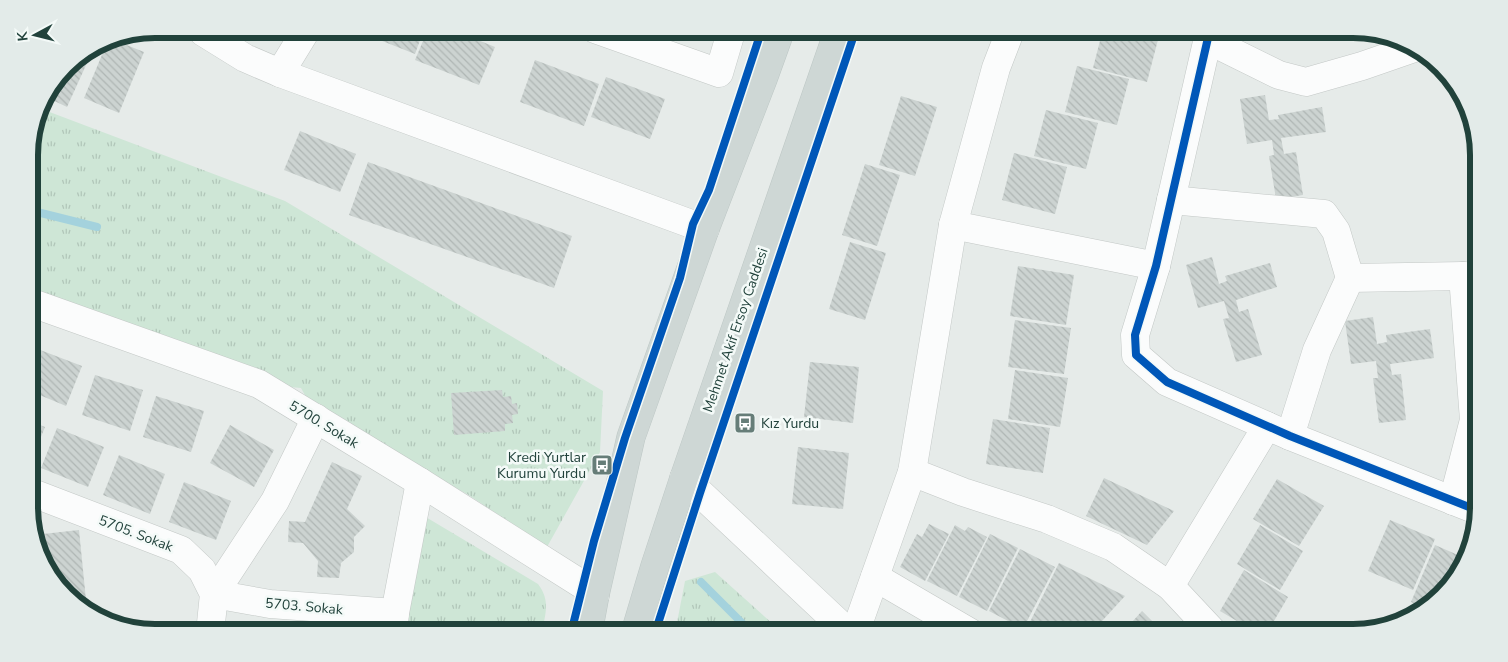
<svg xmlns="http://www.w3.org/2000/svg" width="1508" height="662" viewBox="0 0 1508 662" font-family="'Nunito Sans',sans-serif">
<defs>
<pattern id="grass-tufts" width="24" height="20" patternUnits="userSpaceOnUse" patternTransform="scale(1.25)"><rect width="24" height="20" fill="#cee6d6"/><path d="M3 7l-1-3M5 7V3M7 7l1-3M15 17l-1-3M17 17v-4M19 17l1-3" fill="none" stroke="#b1c6b9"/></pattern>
<pattern id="building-back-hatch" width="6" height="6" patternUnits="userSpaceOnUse" patternTransform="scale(1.25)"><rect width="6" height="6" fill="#ccd3d1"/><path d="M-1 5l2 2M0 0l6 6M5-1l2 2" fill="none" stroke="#afb6b4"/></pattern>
</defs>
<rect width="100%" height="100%" fill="#e6ebe9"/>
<g fill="url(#grass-tufts)">
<polygon points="39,108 285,201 603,391 600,452 547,547 467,494 364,439 312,408 301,388 279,386 29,300 29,146"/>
<path d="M419,513L538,584C551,601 545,614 542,633H404Z"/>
<polygon points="715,572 783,633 675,633 685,581"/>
</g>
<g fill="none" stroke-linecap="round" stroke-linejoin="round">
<g stroke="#a4d2dd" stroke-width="8">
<polyline points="29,210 97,227"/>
<polyline points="701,582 752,633"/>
</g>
</g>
<g fill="url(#building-back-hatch)">
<polygon points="357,29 424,29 415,54 357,31"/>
<polygon points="428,29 451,29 495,47 479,85 415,60"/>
<polygon points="1103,29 1146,29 1160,32 1147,82 1093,68"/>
<polygon points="109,38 144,52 119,113 84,98"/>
<polygon points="88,50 92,52 67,107 44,96 72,60"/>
<polygon points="535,60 599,84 584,126 520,102"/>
<polygon points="1077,66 1129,79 1117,125 1065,112"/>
<polygon points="606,77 665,99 650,139 591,117"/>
<polygon points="1265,95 1269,120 1279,119 1278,115 1322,107 1326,132 1281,138 1284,154 1296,152 1303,195 1276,199 1269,156 1274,155 1272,140 1247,144 1240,99"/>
<polygon points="901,96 937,107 915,176 879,165"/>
<polygon points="1046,110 1098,123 1086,169 1034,156"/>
<polygon points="300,131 356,154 340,192 284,170"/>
<polygon points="1014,153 1067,167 1055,214 1002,200"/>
<polygon points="368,162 572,236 554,288 349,215"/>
<polygon points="865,164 900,175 877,246 842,235"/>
<polygon points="850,242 886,253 865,320 829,309"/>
<polygon points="1212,257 1219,284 1227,281 1225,276 1270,263 1277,287 1236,300 1239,312 1248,309 1262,355 1236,362 1223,319 1229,318 1224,301 1198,308 1186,265"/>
<polygon points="1018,266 1074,275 1066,325 1010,316"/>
<polygon points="1373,317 1377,344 1387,342 1386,335 1430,329 1434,358 1390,364 1392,375 1401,374 1406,420 1379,423 1373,378 1378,378 1376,361 1351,364 1345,321"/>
<polygon points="1015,320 1071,328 1064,374 1008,367"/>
<polygon points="35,348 82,366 66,406 30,391 30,361"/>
<polygon points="810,362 859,367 853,423 804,417"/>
<polygon points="1015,370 1068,378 1060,427 1008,419"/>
<polygon points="95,375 143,390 130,431 82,415"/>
<polygon points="502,390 503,397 511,396 512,404 517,403 518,414 512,415 513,423 505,424 505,431 454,435 451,393"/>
<polygon points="156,396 204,411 191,452 143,437"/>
<polygon points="993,419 1050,428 1043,473 986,464"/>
<polygon points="30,421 45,427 30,464"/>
<polygon points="230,425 274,450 254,487 210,463"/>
<polygon points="57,428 104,447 88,487 41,468"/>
<polygon points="798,447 849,453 843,509 792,504"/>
<polygon points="119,455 165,474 150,514 103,495"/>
<polygon points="332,462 362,476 347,509 365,526 354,537 354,552 341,563 339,578 317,577 318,561 303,543 288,542 289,521 305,522"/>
<polygon points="1104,478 1174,511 1147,545 1086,516"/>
<polygon points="1277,479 1324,506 1299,546 1253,519"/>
<polygon points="184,482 231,501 216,540 169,522"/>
<polygon points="1390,520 1435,539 1413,590 1368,571"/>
<polygon points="929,524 949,534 925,581 900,567 917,534 922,537"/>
<polygon points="955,525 965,531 968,527 987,537 957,596 927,581"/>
<polygon points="1260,525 1303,551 1280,590 1237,564"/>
<polygon points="79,530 86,600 78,601 55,584 34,535"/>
<polygon points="990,534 1018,548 987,611 959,597"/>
<polygon points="1435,545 1467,559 1426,609 1411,602"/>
<polygon points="1020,549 1055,567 1023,629 989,611"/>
<polygon points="1059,563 1125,596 1091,633 1032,633 1026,630"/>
<polygon points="1244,570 1288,597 1267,633 1257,633 1220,611"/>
<polygon points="1142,611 1164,633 1122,633"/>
<polygon points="1315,622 1333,633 1308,633"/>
<polygon points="236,623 282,627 281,633 235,633"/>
</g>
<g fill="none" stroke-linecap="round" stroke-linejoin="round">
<g stroke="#c3c8c6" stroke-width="29">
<g id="minor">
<polyline points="201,29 203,32 245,58 280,73 705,229"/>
<polyline points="595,29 719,73 732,29"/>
<polyline points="1210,29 1156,266 1135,335 1136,355 1167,382 1290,436 1479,511"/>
<polyline points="1208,40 1279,75 1306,82 1362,66 1414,48"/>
<polyline points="280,73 307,29"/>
<polyline points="1171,200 1324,214 1336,231 1350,278 1317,350 1290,436"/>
<polyline points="953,225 1156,266"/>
<polyline points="1350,278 1463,276 1479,277"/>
<polyline points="29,302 259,384 420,482 583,585 595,595"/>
<polyline points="316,418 275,501 214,594 270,604 395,613"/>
<polyline points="912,472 963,492 1047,519 1113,547 1170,586 1214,633"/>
<polyline points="684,478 849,633"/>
<polyline points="30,492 181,550 202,570 214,594 210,633"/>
<polyline points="1453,501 1474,420 1463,276"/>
<polyline points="875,577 971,633"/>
<polyline points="1170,586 1267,426"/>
<polyline points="393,633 395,613 420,482"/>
<polyline points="855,633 912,472 953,225 996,68 1011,29"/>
</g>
</g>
<g stroke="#bdc7c5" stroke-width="29">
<g id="major">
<polyline points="588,633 595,595 631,437 705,229 763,79 781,29"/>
<polyline points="635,633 655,566 684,478 839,29"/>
</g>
</g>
<use href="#minor" stroke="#fbfcfc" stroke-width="28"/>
<use href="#major" stroke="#ced7d5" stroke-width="28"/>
<g stroke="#f4faf8" stroke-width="11">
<g id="cycleway">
<polyline points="1210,29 1156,266 1135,335 1136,355 1167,382 1290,436 1479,511"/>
<polyline points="571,633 594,541 625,438 680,278 693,224 709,190 762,29"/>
<polyline points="655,633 700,493 856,29"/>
</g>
</g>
<use href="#cycleway" stroke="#0057b8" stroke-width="8"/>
</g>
<defs>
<g id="bus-square" transform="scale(1.125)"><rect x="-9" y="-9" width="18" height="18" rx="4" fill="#667d78" stroke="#f4faf8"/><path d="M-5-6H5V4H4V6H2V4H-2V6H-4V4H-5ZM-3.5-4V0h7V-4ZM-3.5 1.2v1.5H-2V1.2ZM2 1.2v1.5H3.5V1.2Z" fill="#fff"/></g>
</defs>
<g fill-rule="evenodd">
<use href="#bus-square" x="745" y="423"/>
<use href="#bus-square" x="602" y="465"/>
</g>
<g text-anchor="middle" stroke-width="5" stroke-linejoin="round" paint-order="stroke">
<g font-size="14" fill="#21423b" stroke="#f4faf8">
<text transform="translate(735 330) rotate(-71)" y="5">Mehmet Akif Ersoy Caddesi</text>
<text transform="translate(324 424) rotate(31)" y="5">5700. Sokak</text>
<text transform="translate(136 533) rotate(21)" y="5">5705. Sokak</text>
<text transform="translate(304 606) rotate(5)" y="5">5703. Sokak</text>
</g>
<g font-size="14" fill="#21423b" stroke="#f4faf8" text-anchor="start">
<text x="761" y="428">Kız Yurdu</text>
<text x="586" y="462" text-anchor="end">Kredi Yurtlar<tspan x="586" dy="16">Kurumu Yurdu</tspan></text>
</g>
</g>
<path d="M0 0H1508V662H0ZM155 38H1353A117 117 0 0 1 1470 155V507A117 117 0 0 1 1353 624H155A117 117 0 0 1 38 507V155A117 117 0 0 1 155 38Z" fill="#e3ebe9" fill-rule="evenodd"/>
<path fill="none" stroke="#21423b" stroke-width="6" d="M155 38H1353A117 117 0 0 1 1470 155V507A117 117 0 0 1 1353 624H155A117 117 0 0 1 38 507V155A117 117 0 0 1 155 38Z"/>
<g transform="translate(35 35) rotate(263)" stroke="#f4faf8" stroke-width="4" paint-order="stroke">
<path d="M0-4L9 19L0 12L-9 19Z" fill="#21423b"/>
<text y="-8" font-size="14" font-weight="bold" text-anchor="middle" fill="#21423b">K</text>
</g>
</svg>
